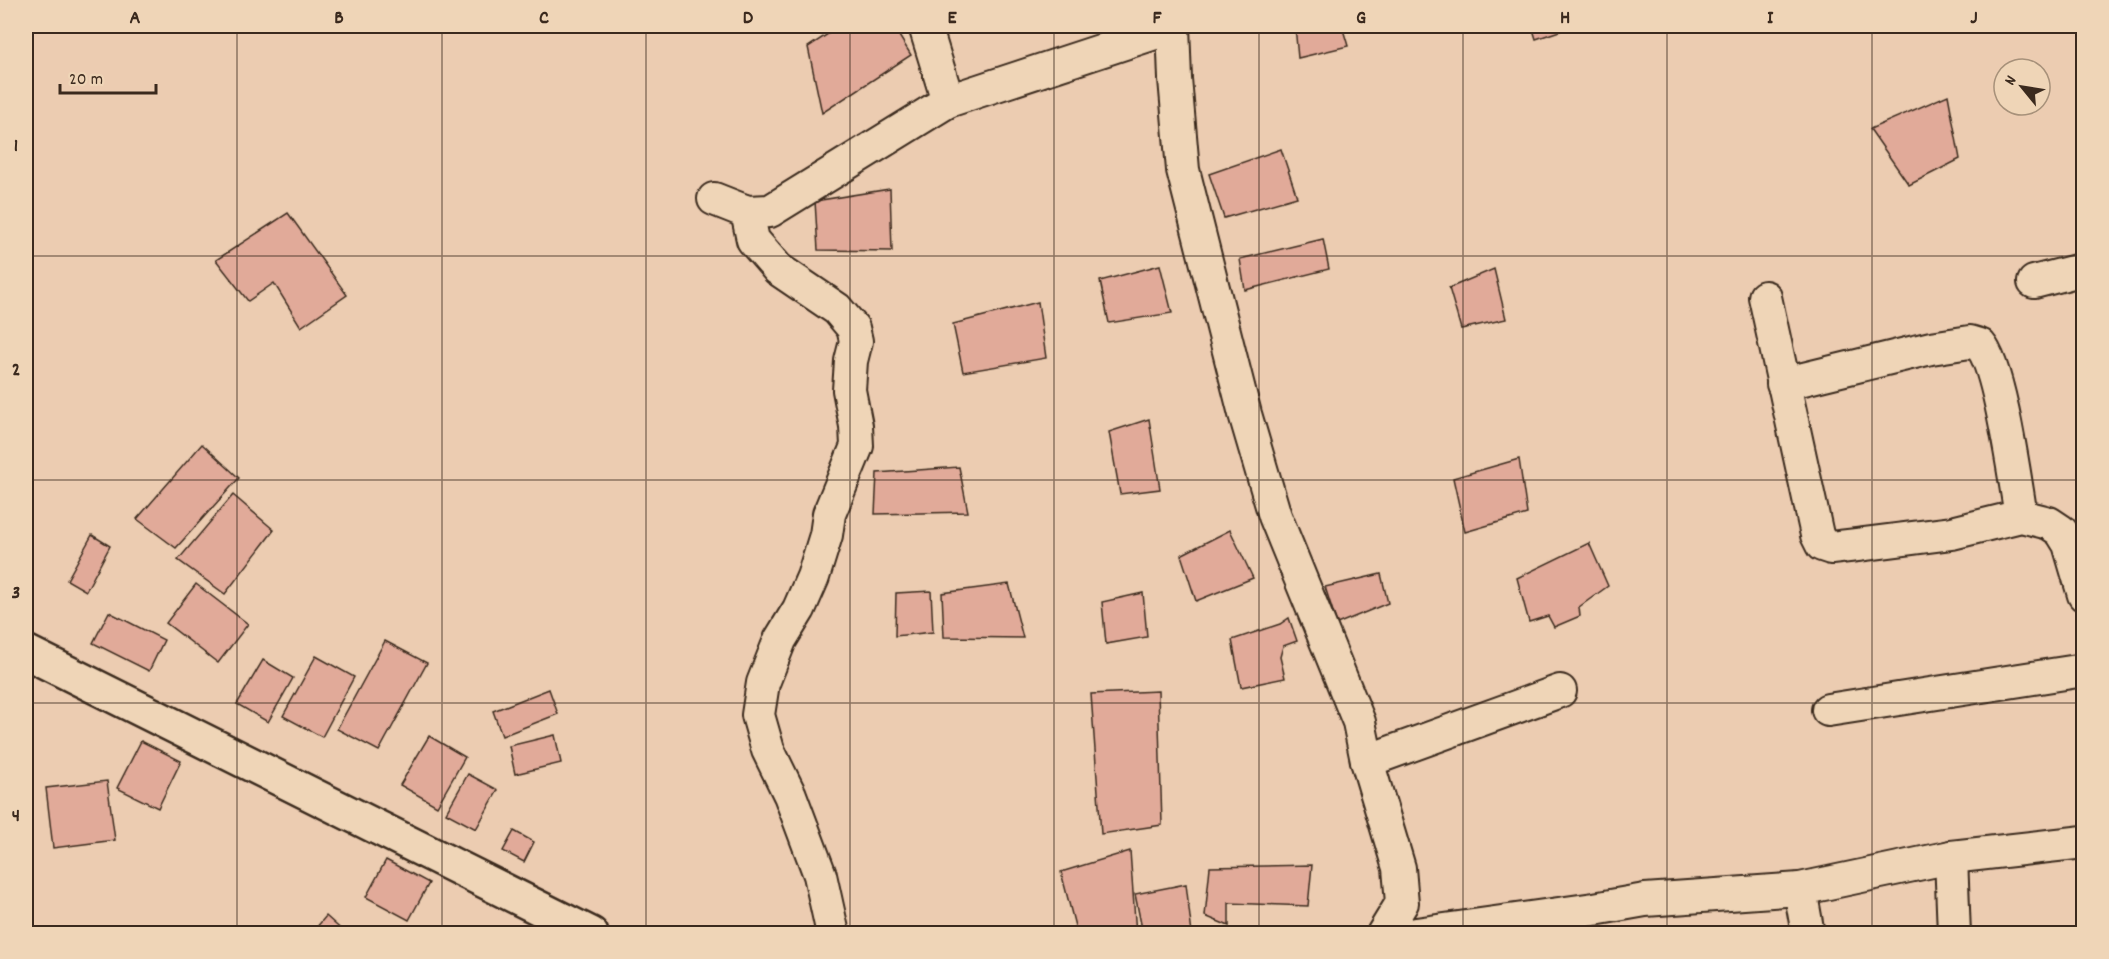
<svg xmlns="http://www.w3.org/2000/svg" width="2109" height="959" viewBox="0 0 2109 959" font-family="Dekko,sans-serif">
<rect width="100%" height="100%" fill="#ecccb1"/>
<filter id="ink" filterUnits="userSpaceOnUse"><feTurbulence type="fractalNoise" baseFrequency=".0167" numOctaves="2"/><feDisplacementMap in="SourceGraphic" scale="12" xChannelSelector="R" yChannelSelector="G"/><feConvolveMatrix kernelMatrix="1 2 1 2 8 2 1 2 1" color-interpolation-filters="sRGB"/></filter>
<g filter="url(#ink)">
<g fill="#e1aa99" stroke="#3b2a1e" stroke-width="1.5">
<polygon points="840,26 893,26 911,55 822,113 808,47"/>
<polygon points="1295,26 1342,26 1348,46 1298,58"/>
<polygon points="1532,26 1574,26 1536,39"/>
<polygon points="1948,95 1960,159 1909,185 1870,129"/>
<polygon points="1281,149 1297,197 1224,218 1209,174"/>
<polygon points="890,189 892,251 818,250 815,201"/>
<polygon points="288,213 347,295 301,327 274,283 248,301 216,260"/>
<polygon points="1323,239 1329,269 1245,290 1240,259"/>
<polygon points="1160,265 1172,313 1109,323 1100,281"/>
<polygon points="1494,269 1506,319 1461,329 1449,288"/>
<polygon points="1038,302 1046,358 963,372 953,324"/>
<polygon points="1149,419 1160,489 1120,494 1109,432"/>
<polygon points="202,444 239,478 176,548 137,519"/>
<polygon points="1519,459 1527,514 1465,532 1453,478"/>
<polygon points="959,467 968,512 875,514 877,473"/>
<polygon points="233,495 274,530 225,594 178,560"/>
<polygon points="1230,530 1253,578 1196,601 1181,555"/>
<polygon points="92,535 110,546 86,591 67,580"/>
<polygon points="1589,543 1608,586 1579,607 1580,616 1554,627 1548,616 1529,622 1517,578"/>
<polygon points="1381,574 1388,603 1337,624 1325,587"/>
<polygon points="196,584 248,624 218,663 166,623"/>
<polygon points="1009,584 1023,638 944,637 942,593"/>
<polygon points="931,591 933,632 895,636 896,593"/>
<polygon points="1143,593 1147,637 1106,644 1102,602"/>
<polygon points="109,612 164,640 149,671 93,643"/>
<polygon points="1289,618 1297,641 1283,646 1280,657 1285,678 1241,687 1232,640 1280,624"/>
<polygon points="385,641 427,663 379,751 337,729"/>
<polygon points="316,656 354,677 322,737 283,716"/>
<polygon points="263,660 293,678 268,722 237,704"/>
<polygon points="549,689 558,714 502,736 493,711"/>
<polygon points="1158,691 1162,825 1101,834 1091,694"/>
<polygon points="555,735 561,763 515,774 509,746"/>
<polygon points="429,736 465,757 437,806 400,785"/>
<polygon points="141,741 181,761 158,808 117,788"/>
<polygon points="468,774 498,790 476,829 446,813"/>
<polygon points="107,781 115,840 53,848 46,788"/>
<polygon points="514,831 534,842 524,862 503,851"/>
<polygon points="1130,851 1136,934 1077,934 1061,872"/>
<polygon points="386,860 429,883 409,920 366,897"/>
<polygon points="1312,865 1308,906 1229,903 1229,926 1205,916 1210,867"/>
<polygon points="1186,884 1192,934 1143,934 1135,894"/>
<polygon points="326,916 346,934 311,934"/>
</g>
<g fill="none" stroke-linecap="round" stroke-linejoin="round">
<g stroke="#3b2a1e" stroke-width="36">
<g id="street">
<polyline points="925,26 948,101 1173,27"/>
<polyline points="1173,26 1175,79 1183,170 1245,414 1275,516 1359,722 1367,761 1399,868 1402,903 1383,934"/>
<polyline points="714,199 747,212 770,211 948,101"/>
<polyline points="747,212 753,240 778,269 837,309 853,328 856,341 851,361 849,390 856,426 857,446 829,514 826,535 813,577 799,609 780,640 763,683 758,715 768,750 790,795 820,875 833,934"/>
<polyline points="2034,282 2084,269"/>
<polyline points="1765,297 1817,535 1822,545 1831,548 1857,545 1952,533 2021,516 2049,523 2061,531 2069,544 2084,595"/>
<path d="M1783,384L1931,348L1970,342L1980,345C2000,367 2015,481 2021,516"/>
<polyline points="1828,710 2084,670"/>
<polyline points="1367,761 1560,691"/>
<polyline points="1951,857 1954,934"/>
<polyline points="1800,889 1808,934"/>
<polyline points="1416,934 1594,909 1645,900 1800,889 1951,857 2084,842"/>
</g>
</g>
<g stroke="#3b2a1e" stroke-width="38">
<polyline id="secondary" points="26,652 591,934"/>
</g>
<use href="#street" stroke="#efd5b7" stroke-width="32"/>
<use href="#secondary" stroke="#efd5b7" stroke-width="33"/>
</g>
</g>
<path fill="none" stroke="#3b2a1e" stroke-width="1.5" stroke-opacity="0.55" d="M237,26V934M442,26V934M646,26V934M850,26V934M1054,26V934M1259,26V934M1463,26V934M1667,26V934M1872,26V934M26,256H2084M26,480H2084M26,703H2084"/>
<rect width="2109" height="959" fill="none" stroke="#efd5b7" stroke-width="66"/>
<g transform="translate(2022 87) rotate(300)"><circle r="28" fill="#efd5b7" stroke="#a7917a" stroke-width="1.5"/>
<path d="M0-4.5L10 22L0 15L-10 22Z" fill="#3b2a1e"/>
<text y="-9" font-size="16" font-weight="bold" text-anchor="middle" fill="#3b2a1e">N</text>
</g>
<path d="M60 84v9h96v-9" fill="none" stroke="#3b2a1e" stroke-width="3"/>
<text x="69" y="84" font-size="18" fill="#3b2a1e" stroke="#efd5b7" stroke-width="4.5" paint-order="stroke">20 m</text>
<rect x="33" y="33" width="2043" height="893" fill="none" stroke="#3b2a1e" stroke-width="2"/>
<g font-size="20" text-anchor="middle" font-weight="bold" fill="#3b2a1e">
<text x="135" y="23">A</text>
<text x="339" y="23">B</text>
<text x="544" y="23">C</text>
<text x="748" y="23">D</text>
<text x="952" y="23">E</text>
<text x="1157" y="23">F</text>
<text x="1361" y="23">G</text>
<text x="1565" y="23">H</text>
<text x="1770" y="23">I</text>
<text x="1974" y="23">J</text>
<text x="16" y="151">1</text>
<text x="16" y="375">2</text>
<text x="16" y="598">3</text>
<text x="16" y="821">4</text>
</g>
</svg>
